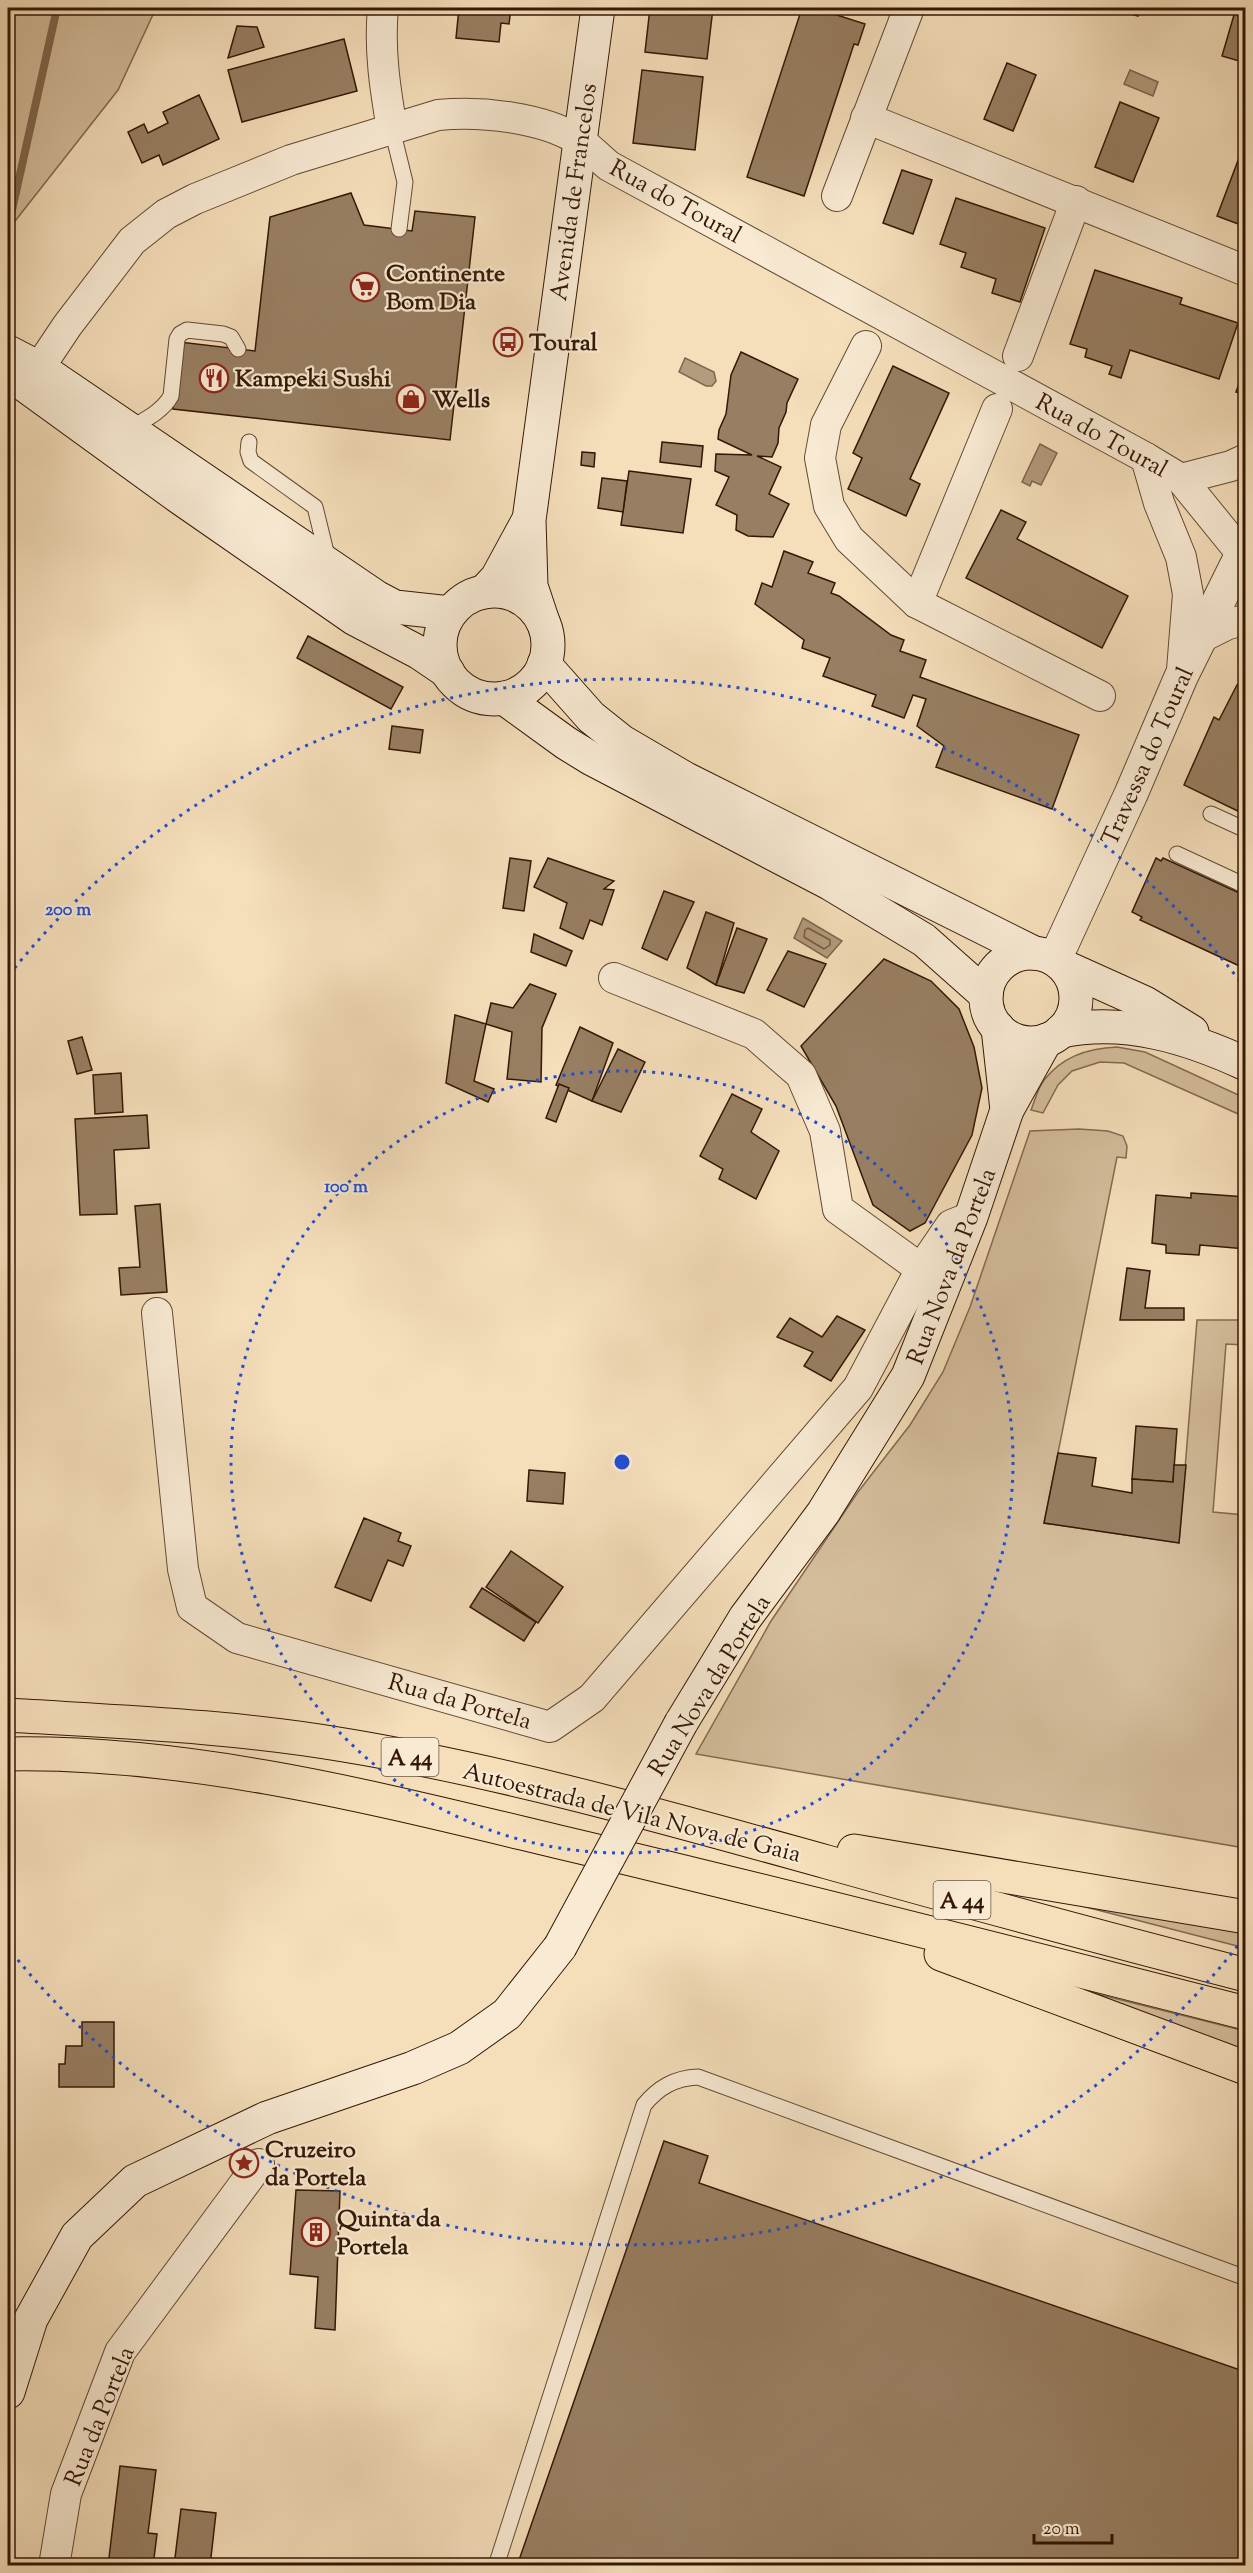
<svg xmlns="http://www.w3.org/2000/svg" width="1253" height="2573" viewBox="0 0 1253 2573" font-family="'Sorts Mill Goudy',serif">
<rect width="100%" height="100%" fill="#f5dfbb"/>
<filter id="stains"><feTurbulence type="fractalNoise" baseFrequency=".00333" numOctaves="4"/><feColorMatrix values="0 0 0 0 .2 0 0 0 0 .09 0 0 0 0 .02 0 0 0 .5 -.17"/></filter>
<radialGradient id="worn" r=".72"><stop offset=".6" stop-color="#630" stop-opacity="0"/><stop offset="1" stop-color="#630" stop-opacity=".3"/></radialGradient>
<g fill="#d4bd9c" stroke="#846a50" stroke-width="1.5">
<polygon points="8,8 156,8 118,90 8,230"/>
<path d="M1117,1047L1145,1052L1245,1098V1117L1124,1063L1100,1062L1072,1071L1058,1085L1043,1113L1031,1110C1035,1100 1038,1087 1045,1079C1063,1056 1090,1048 1117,1047Z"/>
<polygon points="1079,1129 1108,1131 1123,1136 1127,1146 1126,1158 1117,1157 1044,1523 1179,1543 1197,1320 1245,1320 1245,1345 1226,1344 1213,1512 1245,1515 1245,1848 696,1754 771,1621 858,1492 910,1425 943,1372 970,1307 1030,1131"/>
<polygon points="1047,1897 1245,1928 1245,1948"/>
<polygon points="1018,1974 1245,2031 1245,2058"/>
</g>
<g fill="#b39b7d" stroke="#80664d" stroke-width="1.5">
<polygon points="1130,70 1158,82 1153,96 1124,84"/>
<polygon points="685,358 714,372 716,381 712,386 706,386 679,372"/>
<polygon points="1040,444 1057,453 1041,485 1032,481 1030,486 1022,482"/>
<polygon points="803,918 842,941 827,958 794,938"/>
</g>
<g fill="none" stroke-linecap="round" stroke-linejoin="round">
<polygon stroke="#745940" stroke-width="1.5" points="808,928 830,940 830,945 824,949 804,937 805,930"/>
<polyline stroke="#80664d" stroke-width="8" points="8,228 57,8"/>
</g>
<g fill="#987f63" stroke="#341704" stroke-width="1.5">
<polygon points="459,8 511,8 509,24 501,23 499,42 456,38"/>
<polygon points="650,8 713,8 707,59 645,52"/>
<polygon points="802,8 815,8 865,24 858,45 854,44 804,196 747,177"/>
<polygon points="1109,8 1140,8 1138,16"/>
<polygon points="1236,8 1246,8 1246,63 1222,56"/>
<polygon points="237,26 257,27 264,47 228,58"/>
<polygon points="344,39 357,91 242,122 228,70"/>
<polygon points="1007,63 1036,75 1013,131 984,119"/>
<polygon points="642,70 703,77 695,150 633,143"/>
<polygon points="199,95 219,139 163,165 159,155 142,163 128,132 144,124 148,133 168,123 163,112"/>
<polygon points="1120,102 1159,118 1133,182 1095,167"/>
<polygon points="1242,150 1246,151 1246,227 1217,216"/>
<polygon points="902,170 932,180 913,234 883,223"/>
<polygon points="351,193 364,225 412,231 415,211 475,217 450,440 173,409 180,342 255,351 270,217"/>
<polygon points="956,198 1045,228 1020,302 992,293 996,279 961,267 966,253 940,244"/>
<polygon points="1095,270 1182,298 1180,304 1238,323 1219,379 1130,350 1121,378 1109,374 1112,366 1085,357 1087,349 1070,344"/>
<polygon points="741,352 798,379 787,403 786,412 779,428 778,443 772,457 757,456 781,467 769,494 789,504 773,537 748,536 736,530 737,515 716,505 729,477 715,471 716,454 752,455 718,439 719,430 726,414 731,375"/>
<polygon points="1246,364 1246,395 1236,392"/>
<polygon points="893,366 949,393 910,479 920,484 906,516 848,489 862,458 853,453"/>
<polygon points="662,442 703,446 701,467 660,462"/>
<polygon points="582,452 595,453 594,467 581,465"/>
<polygon points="629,471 691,479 683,533 621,525"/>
<polygon points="602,478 627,481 623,512 598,508"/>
<polygon points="1001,510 1026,522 1017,539 1128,596 1102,648 966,578"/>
<polygon points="784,551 813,562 808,573 835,583 831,593 839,596 891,635 904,640 900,651 926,660 920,677 1079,735 1052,809 936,767 944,746 917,726 926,699 913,695 904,718 872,706 876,695 823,676 830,658 802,648 804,640 755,604 762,583 772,587"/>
<polygon points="308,636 403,687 391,709 297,658"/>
<polygon points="1246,678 1246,815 1184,785 1214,717 1219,720 1237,685"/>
<polygon points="392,726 423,730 420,753 389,749"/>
<polygon points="510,858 531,861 524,911 503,908"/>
<polygon points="548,858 614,881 604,889 614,890 602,925 590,920 583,939 560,928 567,903 534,887"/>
<polygon points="1156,858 1161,861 1163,858 1246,896 1246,969 1140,920 1142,917 1132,912"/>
<polygon points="664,891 694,902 667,960 642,948"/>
<polygon points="706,912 734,923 716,985 687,968"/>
<polygon points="737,928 767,939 744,993 716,985"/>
<polygon points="534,934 572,951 566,966 531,952"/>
<polygon points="788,951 826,964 804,1007 767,990"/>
<polygon points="884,959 931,981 959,1009 974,1047 982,1088 972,1135 925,1223 910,1231 873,1205 836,1106 801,1046"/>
<polygon points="530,984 556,994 542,1028 541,1082 507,1079 512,1032 486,1024 491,1003 513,1008"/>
<polygon points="455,1015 486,1024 474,1081 494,1089 488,1102 446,1083"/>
<polygon points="580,1027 613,1043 592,1101 556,1085"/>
<polygon points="82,1037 92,1070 77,1074 68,1041"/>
<polygon points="618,1049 645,1062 621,1112 592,1101"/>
<polygon points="121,1073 123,1112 95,1114 93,1075"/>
<polygon points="559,1084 569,1088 556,1122 546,1118"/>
<polygon points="732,1094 762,1109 751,1132 779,1151 756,1199 719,1179 723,1169 700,1156"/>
<polygon points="147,1115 149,1148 114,1150 117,1214 80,1215 75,1119"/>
<polygon points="1191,1193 1246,1197 1246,1249 1200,1245 1199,1255 1166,1253 1166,1245 1152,1243 1156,1195 1191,1198"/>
<polygon points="160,1204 167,1292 121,1295 119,1268 140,1267 135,1206"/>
<polygon points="1127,1268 1150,1271 1145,1308 1184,1308 1184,1320 1120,1320"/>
<polygon points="837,1316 865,1330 831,1381 804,1366 813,1352 777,1337 790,1318 822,1337"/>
<polygon points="1136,1426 1177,1429 1173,1482 1132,1479"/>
<polygon points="1058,1453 1096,1458 1092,1486 1132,1493 1132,1479 1173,1482 1174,1465 1186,1465 1179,1543 1044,1523"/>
<polygon points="529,1470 565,1473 563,1504 527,1501"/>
<polygon points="364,1518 401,1533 398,1541 411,1546 403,1566 388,1560 371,1601 335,1587"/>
<polygon points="511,1551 563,1587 538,1623 486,1587"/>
<polygon points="482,1588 536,1622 524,1641 470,1607"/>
<polygon points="82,2022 114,2022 114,2087 59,2087 59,2064 65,2064 66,2046 82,2046"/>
<polygon points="664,2141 708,2156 699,2183 1246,2372 1246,2566 517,2566"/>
<polygon points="296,2190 340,2191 335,2330 315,2328 318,2277 290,2274"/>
<polygon points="120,2466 156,2470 148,2533 157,2534 153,2566 108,2566"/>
<polygon points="181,2509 216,2513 210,2566 174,2566"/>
</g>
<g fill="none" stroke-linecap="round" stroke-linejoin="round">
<g stroke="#644932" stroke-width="17">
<g id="service">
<polyline points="392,129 405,182 399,229"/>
<path d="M129,429C144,420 162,412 171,396L177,339L180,334L187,330L223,334L231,337L238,349"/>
<polyline points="249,442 248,452 251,461 315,507 328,560"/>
<polyline points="1211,814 1246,830"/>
<polyline points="1177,854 1246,886"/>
<path d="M496,2566L644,2105C658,2088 674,2078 698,2077L1246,2278"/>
</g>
</g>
<g stroke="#644932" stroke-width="32">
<g id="minor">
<path d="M383,8C379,49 385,88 392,129"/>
<polyline points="866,118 1246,271"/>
<polyline points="837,196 909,8"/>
<polyline points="866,346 826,425 820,458 829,506 849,539 917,603 1100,696"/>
<polyline points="1018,356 1076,201"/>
<path d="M39,368L67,326L132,241L166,214L195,199L291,160L438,115C481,111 543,117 580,141C590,148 599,158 609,166L1146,458L1181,479L1246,559"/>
<polyline points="1146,458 1159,503 1181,557 1188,594 1182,670"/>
<polyline points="1181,479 1231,466 1246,459"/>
<polyline points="917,603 997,409"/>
<polyline points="1200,638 1228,624 1246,620"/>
<polyline points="614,978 754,1034 801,1075 825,1131 838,1209 921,1269"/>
<polyline points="157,1313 183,1569 192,1607 237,1638 550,1727 592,1698 858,1388 921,1269 951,1225 971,1217"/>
<polyline points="54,2566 66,2494 120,2352 259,2164"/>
</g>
</g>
<g stroke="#644932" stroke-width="35">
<polyline id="tertiary" points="1055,959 1131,794 1181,677 1246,546"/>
</g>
<g stroke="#341704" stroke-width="35">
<g id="secondary">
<polyline points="8,352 39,368 376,597 395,607 450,613"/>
<polyline points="8,373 179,497 355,619 420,653 448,672"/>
<circle cx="494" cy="645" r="54"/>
<polyline points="484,592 497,578 528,521"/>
<polyline points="543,622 531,586 529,520 598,8"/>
<polyline points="544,664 591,717 621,741 686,779 1034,953"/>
<polyline points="504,698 566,743 592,759 831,884 924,940 986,995"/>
<circle cx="1031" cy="998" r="45"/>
<polyline points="1065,967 1145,1003 1192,1032"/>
<polyline points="998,1028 1007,1110"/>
<path d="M1061,1031C1126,1018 1187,1037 1246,1064"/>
<polyline points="681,1723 745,1618 823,1513 908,1376 971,1217 1007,1110 1046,1040"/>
<polyline points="8,2392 31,2319 77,2236 135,2181 267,2118 413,2068 459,2048 507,2014 560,1947"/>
</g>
</g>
<g stroke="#341704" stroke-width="35">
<g id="motorway">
<path d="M8,1715C120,1722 233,1726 344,1745C507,1772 668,1818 827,1862C966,1901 1106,1939 1246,1975"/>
<path d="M8,1754C194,1751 379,1799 559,1842C789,1896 1017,1955 1246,2013"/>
<polyline points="854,1851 1246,1917"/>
<polyline points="941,1954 1246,2068"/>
</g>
</g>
<use href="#service" stroke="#f8ead3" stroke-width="15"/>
<use href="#minor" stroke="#f8ead3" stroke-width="30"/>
<use href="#tertiary" stroke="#f8ead3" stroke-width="33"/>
<use href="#secondary" stroke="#f8ead3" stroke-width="33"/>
<use href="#motorway" stroke="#f5dfbb" stroke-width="33"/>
<g stroke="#341704" stroke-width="35" stroke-linecap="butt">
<polyline id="secondary-bridge" points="560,1947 681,1723"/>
</g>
<use href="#secondary-bridge" stroke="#f8ead3" stroke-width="33"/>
</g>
<g fill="none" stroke="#1d4ed8" stroke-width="3" stroke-dasharray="3 6">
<circle cx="622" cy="1462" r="391"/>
<path d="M1243 1939A783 783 0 0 1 9 1949M9 975A783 783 0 0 1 1243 985"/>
</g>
<defs>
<g id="supermarket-ring" transform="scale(1.5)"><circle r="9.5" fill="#f8ead3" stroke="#8f2418" stroke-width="1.5"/><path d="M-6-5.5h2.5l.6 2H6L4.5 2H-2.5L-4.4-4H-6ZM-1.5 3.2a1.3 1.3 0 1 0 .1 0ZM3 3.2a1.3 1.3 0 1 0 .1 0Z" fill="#8f2418"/></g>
<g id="bus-ring" transform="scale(1.5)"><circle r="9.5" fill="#f8ead3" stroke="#8f2418" stroke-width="1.5"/><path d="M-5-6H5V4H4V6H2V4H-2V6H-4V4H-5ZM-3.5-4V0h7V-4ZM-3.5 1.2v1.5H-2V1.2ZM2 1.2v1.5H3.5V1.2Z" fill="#8f2418"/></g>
<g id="restaurant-ring" transform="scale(1.5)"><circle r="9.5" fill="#f8ead3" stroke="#8f2418" stroke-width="1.5"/><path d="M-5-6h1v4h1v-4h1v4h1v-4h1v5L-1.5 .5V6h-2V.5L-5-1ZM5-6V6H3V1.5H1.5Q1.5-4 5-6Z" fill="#8f2418"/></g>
<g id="shop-ring" transform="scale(1.5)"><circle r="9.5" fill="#f8ead3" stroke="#8f2418" stroke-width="1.5"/><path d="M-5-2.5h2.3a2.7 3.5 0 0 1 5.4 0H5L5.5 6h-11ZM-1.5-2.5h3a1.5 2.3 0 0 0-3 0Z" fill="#8f2418"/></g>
<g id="sight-ring" transform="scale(1.5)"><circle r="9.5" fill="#f8ead3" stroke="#8f2418" stroke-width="1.5"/><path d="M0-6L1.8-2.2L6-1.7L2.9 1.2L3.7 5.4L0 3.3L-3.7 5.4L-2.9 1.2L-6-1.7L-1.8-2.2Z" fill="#8f2418"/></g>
<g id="building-ring" transform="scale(1.5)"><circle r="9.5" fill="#f8ead3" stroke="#8f2418" stroke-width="1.5"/><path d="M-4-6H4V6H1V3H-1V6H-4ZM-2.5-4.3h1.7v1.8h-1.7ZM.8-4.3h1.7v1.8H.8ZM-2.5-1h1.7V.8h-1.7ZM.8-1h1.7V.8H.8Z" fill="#8f2418"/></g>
</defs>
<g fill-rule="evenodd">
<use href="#supermarket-ring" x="365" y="287"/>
<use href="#bus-ring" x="508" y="342"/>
<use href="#restaurant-ring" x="214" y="378"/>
<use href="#shop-ring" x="411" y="399"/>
<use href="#sight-ring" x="244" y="2163"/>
<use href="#building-ring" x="316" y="2232"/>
</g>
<g text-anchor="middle" stroke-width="4.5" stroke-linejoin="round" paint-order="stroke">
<g fill="#f8ead3" stroke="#6f5642" stroke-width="1.5">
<rect x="381.5" y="1738" width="57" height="38" rx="4.5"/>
<rect x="933.5" y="1881" width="57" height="38" rx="4.5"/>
</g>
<g font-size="22" font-weight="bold" fill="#341704">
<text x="410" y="1765">A 44</text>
<text x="962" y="1908">A 44</text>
</g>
<g font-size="24" fill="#341704" stroke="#f8ead3">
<text transform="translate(573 192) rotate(-82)" y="8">Avenida de Francelos</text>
<text transform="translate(676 201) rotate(29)" y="8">Rua do Toural</text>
<text transform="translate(1102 435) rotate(29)" y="8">Rua do Toural</text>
<text transform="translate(1147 756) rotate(-66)" y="8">Travessa do Toural</text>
<text transform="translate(951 1266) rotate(-69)" y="8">Rua Nova da Portela</text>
<text transform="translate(709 1685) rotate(-58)" y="8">Rua Nova da Portela</text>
<text transform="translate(460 1701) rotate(16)" y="8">Rua da Portela</text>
<text transform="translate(632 1812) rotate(14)" y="8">Autoestrada de Vila Nova de Gaia</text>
<text transform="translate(99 2416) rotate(-68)" y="8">Rua da Portela</text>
</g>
<g font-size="24" font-weight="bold" fill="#341704" stroke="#f8ead3" text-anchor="start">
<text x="386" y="281">Continente<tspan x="386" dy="28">Bom Dia</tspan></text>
<text x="529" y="350">Toural</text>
<text x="235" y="386">Kampeki Sushi</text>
<text x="432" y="407">Wells</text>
<text x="265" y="2157">Cruzeiro<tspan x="265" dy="28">da Portela</tspan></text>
<text x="337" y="2226">Quinta da<tspan x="337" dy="28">Portela</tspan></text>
</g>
</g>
<circle cx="622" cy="1462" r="9" fill="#1d4ed8" stroke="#f8ead3" stroke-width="3"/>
<g font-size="18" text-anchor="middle" font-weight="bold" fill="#1d4ed8" stroke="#f8ead3" stroke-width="4.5" stroke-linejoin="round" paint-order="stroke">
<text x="68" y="915">200 m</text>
<text x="346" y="1192">100 m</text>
</g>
<rect width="1253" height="2573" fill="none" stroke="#f5dfbb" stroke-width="30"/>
<rect x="9" y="9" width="1235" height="2555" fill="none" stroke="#341704" stroke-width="3"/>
<rect x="15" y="15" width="1223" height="2543" fill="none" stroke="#341704" stroke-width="1.5"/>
<path d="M1034 2534v9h78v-9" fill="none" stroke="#341704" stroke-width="3"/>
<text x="1043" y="2534" font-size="18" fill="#341704" stroke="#f8ead3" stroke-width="4.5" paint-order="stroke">20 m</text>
<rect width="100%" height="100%" filter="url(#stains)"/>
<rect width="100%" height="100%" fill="url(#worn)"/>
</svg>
